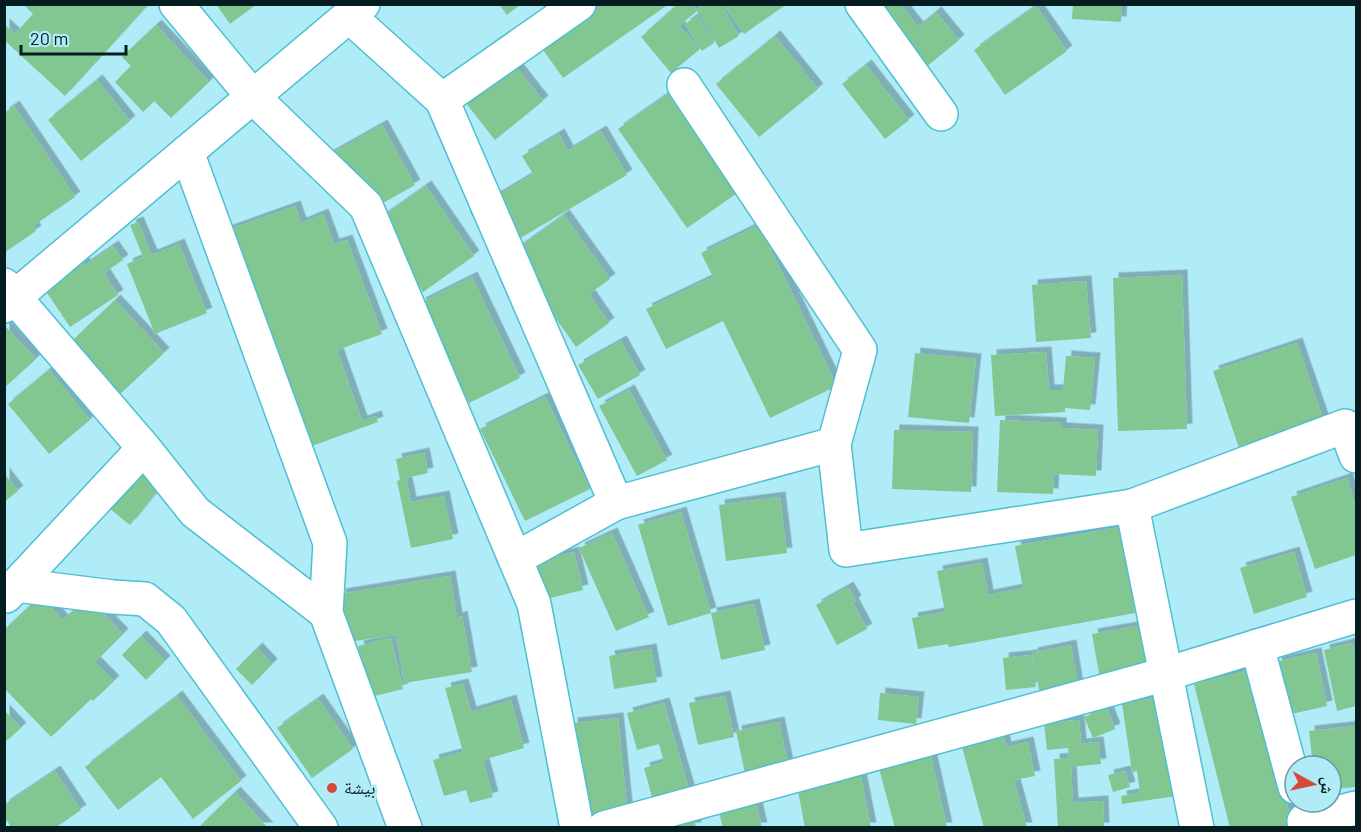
<svg xmlns="http://www.w3.org/2000/svg" width="1361" height="832" viewBox="0 0 1361 832" font-family="Barlow,'Noto Naskh Arabic',sans-serif">
<defs>
<filter id="shadow"><feDropShadow dx="5.5" dy="-5.5" stdDeviation="0" flood-color="#0004"/></filter>
</defs>
<rect width="100%" height="100%" fill="#b0ecf8"/>
<g fill="#82c691" filter="url(#shadow)">
<polygon points="23,4 146,4 147,6 65,96 4,40 4,24 15,34 33,14"/>
<polygon points="216,4 257,4 230,24"/>
<polygon points="499,4 521,4 507,15"/>
<polygon points="580,4 669,4 563,78 534,37"/>
<polygon points="678,4 692,4 696,10 705,4 721,4 739,36 719,48 697,11 679,26 700,49 671,73 641,37"/>
<polygon points="723,4 787,4 744,34"/>
<polygon points="855,4 900,4 918,27 936,12 959,40 914,77"/>
<polygon points="1073,4 1122,4 1121,22 1072,19"/>
<polygon points="1036,6 1067,51 1005,95 974,50"/>
<polygon points="697,16 714,43 702,51 685,24"/>
<polygon points="156,25 209,82 171,118 154,101 143,112 115,82 131,66 122,57"/>
<polygon points="775,36 818,89 759,137 716,84"/>
<polygon points="503,50 543,101 495,140 454,88"/>
<polygon points="866,65 909,120 885,139 842,84"/>
<polygon points="97,80 130,121 81,161 48,120"/>
<polygon points="668,94 736,194 687,228 618,129"/>
<polygon points="14,106 75,197 33,226 36,231 4,253 4,113"/>
<polygon points="382,125 415,185 360,216 327,156"/>
<polygon points="601,131 627,175 495,253 470,212 533,174 522,156 559,134 568,151"/>
<polygon points="426,186 474,256 423,292 375,222"/>
<polygon points="295,206 301,223 323,214 334,244 347,240 382,334 337,350 362,421 376,416 378,422 309,447 222,232"/>
<polygon points="564,215 610,279 589,294 609,323 576,347 510,254"/>
<polygon points="138,222 152,255 179,244 207,313 155,334 127,264 143,257 130,225"/>
<polygon points="759,225 837,386 770,418 723,321 666,349 646,309 713,277 701,253"/>
<polygon points="113,246 123,260 104,273 118,295 70,327 43,287 82,261 85,265"/>
<polygon points="1182,275 1187,429 1118,431 1113,278"/>
<polygon points="472,277 520,378 469,403 420,303"/>
<polygon points="1086,281 1091,338 1036,342 1032,285"/>
<polygon points="115,300 164,353 120,394 71,342"/>
<polygon points="4,325 36,359 4,388"/>
<polygon points="621,341 640,375 598,399 578,365"/>
<polygon points="1297,343 1324,422 1240,451 1213,371"/>
<polygon points="1046,352 1049,390 1063,390 1066,356 1095,358 1090,410 1065,408 1065,412 995,416 991,355"/>
<polygon points="915,353 976,359 969,423 908,417"/>
<polygon points="49,370 90,420 49,454 8,404"/>
<polygon points="629,390 667,460 637,476 599,406"/>
<polygon points="545,397 590,489 525,521 480,429"/>
<polygon points="1000,420 1061,423 1061,428 1098,430 1096,476 1054,474 1053,494 997,492"/>
<polygon points="894,430 973,432 971,492 892,489"/>
<polygon points="424,453 428,473 406,478 411,502 444,496 453,539 411,548 397,481 400,480 396,459"/>
<polygon points="123,460 159,489 130,525 94,496"/>
<polygon points="4,473 18,491 4,502"/>
<polygon points="1347,478 1356,508 1356,555 1315,569 1291,497"/>
<polygon points="780,497 787,553 726,561 719,505"/>
<polygon points="681,512 711,613 668,626 638,525"/>
<polygon points="1120,527 1135,613 949,647 948,644 918,649 912,618 945,612 937,571 982,563 988,595 1023,588 1015,546"/>
<polygon points="612,533 649,617 616,631 579,548"/>
<polygon points="574,552 583,590 538,601 529,563"/>
<polygon points="1294,552 1307,597 1254,614 1240,568"/>
<polygon points="450,576 457,618 462,616 472,672 404,683 396,635 348,642 340,594"/>
<polygon points="848,587 856,601 853,603 867,629 837,645 816,605"/>
<polygon points="40,596 63,620 87,597 123,634 95,662 114,681 93,701 91,699 51,737 4,688 4,630"/>
<polygon points="754,604 765,650 721,660 711,613"/>
<polygon points="1143,625 1152,675 1101,684 1092,634"/>
<polygon points="141,636 165,661 146,680 122,655"/>
<polygon points="391,638 403,689 371,697 358,646"/>
<polygon points="1352,643 1356,662 1356,706 1337,711 1324,650"/>
<polygon points="1071,645 1078,688 1040,695 1032,653"/>
<polygon points="257,648 272,664 252,685 236,669"/>
<polygon points="651,649 657,682 614,689 609,656"/>
<polygon points="1316,653 1327,706 1287,715 1276,662"/>
<polygon points="1032,655 1036,687 1006,690 1003,658"/>
<polygon points="1254,669 1293,828 1230,828 1194,684"/>
<polygon points="463,684 471,712 511,700 524,748 483,760 493,797 470,803 466,790 444,796 433,760 463,752 445,688"/>
<polygon points="880,693 919,697 916,724 878,720"/>
<polygon points="177,696 241,781 193,819 161,777 118,810 85,767"/>
<polygon points="725,696 734,737 698,745 689,703"/>
<polygon points="1162,697 1176,796 1122,804 1121,796 1140,793 1137,771 1132,772 1122,703"/>
<polygon points="318,699 353,749 312,778 277,728"/>
<polygon points="664,703 690,793 654,804 644,768 664,762 659,744 637,750 627,713"/>
<polygon points="1107,708 1115,729 1093,738 1084,717"/>
<polygon points="4,710 21,728 4,743"/>
<polygon points="618,718 629,826 584,828 572,723"/>
<polygon points="1079,720 1081,744 1098,742 1101,764 1071,767 1073,803 1103,801 1104,828 1058,828 1054,759 1069,758 1068,748 1047,750 1044,723"/>
<polygon points="779,722 789,770 746,778 736,731"/>
<polygon points="1356,726 1356,787 1331,789 1331,766 1313,766 1309,731"/>
<polygon points="1002,732 1006,747 1028,742 1035,776 1014,780 1027,828 984,828 961,743"/>
<polygon points="929,747 947,828 895,828 877,761"/>
<polygon points="859,767 871,828 805,828 796,780"/>
<polygon points="55,771 81,810 55,828 12,828 4,817 4,805"/>
<polygon points="1125,771 1130,787 1113,792 1108,775"/>
<polygon points="235,792 268,828 198,828"/>
<polygon points="754,794 762,828 723,828 717,804"/>
<polygon points="694,816 696,828 638,828"/>
</g>
<g fill="none" stroke-linecap="round" stroke-linejoin="round">
<g stroke="#4fbfd2" stroke-width="36">
<g id="street">
<polyline points="176,4 253,97 366,206 534,604 577,828"/>
<polyline points="862,4 941,114"/>
<polyline points="349,16 442,100 579,4"/>
<polyline points="684,85 860,350 834,444"/>
<polyline points="442,100 616,503 515,559"/>
<polyline points="187,152 330,543 326,613 405,828"/>
<polyline points="4,285 144,448 195,512 326,613"/>
<polyline points="4,306 363,4"/>
<polyline points="616,503 834,444 846,550 1132,506 1345,426 1356,456"/>
<polyline points="1132,506 1197,828"/>
<polyline points="16,585 113,597 145,599 171,620 321,828"/>
<polyline points="6,596 144,448"/>
<polyline points="1257,646 1295,787"/>
<polyline points="1304,821 1356,808"/>
<polyline points="604,828 1166,674 1356,616"/>
</g>
</g>
<use href="#street" stroke="#fff" stroke-width="33"/>
</g>
<circle fill="#d64937" stroke="#b0ecf8" stroke-width="2" cx="332" cy="788" r="6"/>
<g text-anchor="middle" stroke-width="6" stroke-linejoin="round" paint-order="stroke">
<g font-size="18" fill="#051d21" stroke="#b0ecf8" text-anchor="start">
<text x="344" y="794">بيشة</text>
</g>
</g>
<rect width="1361" height="832" fill="none" stroke="#051d21" stroke-width="12"/>
<g transform="translate(1313 784) rotate(98)"><circle r="28" fill="#b0ecf8" stroke="#6c99a2" stroke-width="1.5"/>
<path d="M0-4.5L10 22L0 15L-10 22Z" fill="#d64937"/>
<text y="-9" font-size="16" font-weight="bold" text-anchor="middle" fill="#051d21">ش</text>
</g>
<path d="M21 45v9h105v-9" fill="none" stroke="#051d21" stroke-width="3"/>
<text x="30" y="45" font-size="18" fill="#051d21" stroke="#b0ecf8" stroke-width="4.5" paint-order="stroke">20 m</text>
</svg>
